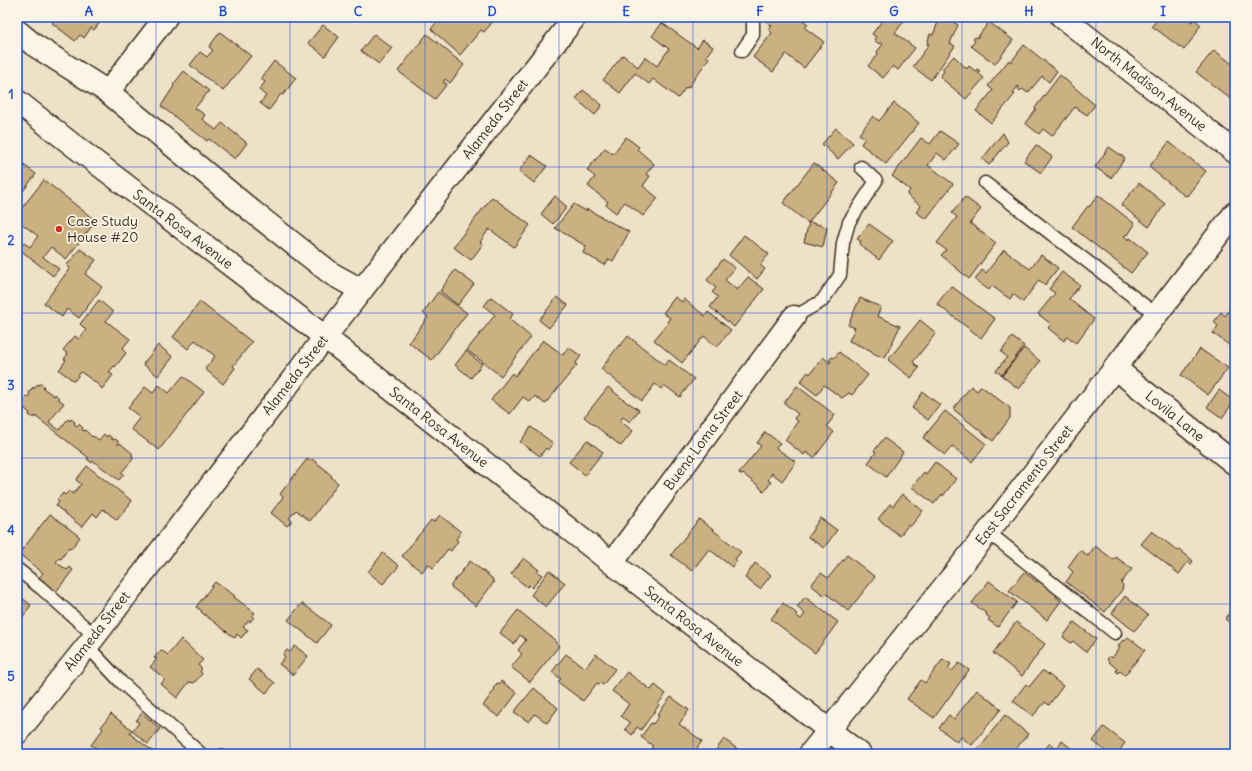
<svg xmlns="http://www.w3.org/2000/svg" width="1252" height="771" viewBox="0 0 1252 771" font-family="Delius,sans-serif">
<rect width="100%" height="100%" fill="#ede1c7"/>
<filter id="ink" filterUnits="userSpaceOnUse"><feTurbulence type="fractalNoise" baseFrequency=".025" numOctaves="2"/><feDisplacementMap in="SourceGraphic" scale="8" xChannelSelector="R" yChannelSelector="G"/><feConvolveMatrix kernelMatrix="1 2 1 2 8 2 1 2 1" color-interpolation-filters="sRGB"/></filter>
<g filter="url(#ink)">
<g fill="#cbb182" stroke="#3b2a1e">
<polygon points="56,17 104,17 94,30 91,28 84,38 80,35 75,41 52,23"/>
<polygon points="441,17 444,17 447,19 449,17 497,17 484,32 481,30 460,55 431,29"/>
<polygon points="764,17 798,17 808,24 805,28 824,42 804,68 786,54 773,72 753,57 772,33 769,30 772,26 763,19"/>
<polygon points="885,17 899,17 904,21 895,33 915,48 898,70 893,66 883,78 868,66 878,54 877,52 883,44 881,42 879,44 874,40 876,37 872,34"/>
<polygon points="940,17 945,17 958,25 950,43 955,46 931,80 913,67 929,44 927,44 930,34 933,35"/>
<polygon points="1159,17 1187,17 1187,18 1192,22 1194,19 1201,25 1197,30 1198,31 1184,50 1152,26"/>
<polygon points="989,22 1013,40 995,64 971,46 975,41 973,39 975,37 977,38"/>
<polygon points="662,23 697,48 703,40 713,47 706,56 709,58 688,88 686,87 678,98 653,79 649,84 635,73 620,93 603,80 623,55 638,67 645,57 657,66 669,49 652,36"/>
<polygon points="323,25 339,37 325,56 308,43"/>
<polygon points="220,32 251,56 223,91 190,65 200,52 207,57 213,50 209,47"/>
<polygon points="374,34 392,48 379,64 361,51"/>
<polygon points="427,34 464,65 450,83 445,79 443,82 447,84 435,99 398,71"/>
<polygon points="1024,45 1057,71 1049,82 1042,76 1028,93 1022,89 1020,91 1018,89 1019,87 1018,86 1013,93 1015,94 991,123 976,111 993,90 988,86 1009,60 1011,62"/>
<polygon points="1214,50 1235,66 1235,98 1232,100 1196,72"/>
<polygon points="954,56 967,69 969,66 975,71 977,69 980,71 978,73 984,78 966,99 940,77 944,71 942,69"/>
<polygon points="274,61 296,78 283,95 281,94 269,110 260,103 266,96 259,90 265,82 261,79"/>
<polygon points="184,71 209,91 195,108 205,115 202,119 216,130 222,123 247,143 235,159 209,139 207,141 193,130 193,131 161,106 174,86 173,85"/>
<polygon points="1060,75 1095,105 1087,115 1075,107 1052,136 1043,129 1039,134 1025,123 1036,109 1035,108"/>
<polygon points="583,90 602,105 595,115 576,99"/>
<polygon points="894,103 919,123 886,164 861,144 865,138 859,134 873,116 879,121"/>
<polygon points="836,128 853,143 838,159 822,144"/>
<polygon points="940,131 959,144 946,160 937,153 928,165 953,184 926,219 916,212 921,206 907,195 910,190 892,176 921,138 930,144"/>
<polygon points="1003,133 1008,142 989,165 982,159"/>
<polygon points="626,137 639,147 637,149 654,164 646,174 650,176 643,186 658,198 643,216 625,202 616,213 606,205 608,202 588,186 595,177 587,170 605,148 613,154"/>
<polygon points="1169,142 1206,171 1187,196 1186,195 1185,196 1149,167"/>
<polygon points="1036,145 1052,157 1041,173 1024,161"/>
<polygon points="1109,147 1125,158 1111,178 1095,167"/>
<polygon points="531,155 547,166 534,183 519,171"/>
<polygon points="17,160 36,174 23,191 17,186"/>
<polygon points="814,163 839,183 808,223 783,203"/>
<polygon points="44,180 96,221 66,259 51,247 43,257 59,269 53,276 19,249 24,243 30,247 38,236 17,220 17,214"/>
<polygon points="1139,183 1165,204 1149,227 1121,205"/>
<polygon points="1098,195 1135,224 1128,235 1126,234 1124,236 1129,240 1130,238 1148,252 1131,273 1072,227 1088,206 1089,207"/>
<polygon points="555,196 567,207 553,224 541,214"/>
<polygon points="492,197 530,225 514,247 489,229 480,242 483,244 471,260 453,247"/>
<polygon points="965,197 981,209 970,223 996,243 969,279 941,255 946,250 937,243 957,217 952,213"/>
<polygon points="574,204 586,211 587,209 629,232 613,261 609,259 605,265 583,253 586,246 555,228"/>
<polygon points="809,222 827,227 823,247 804,242"/>
<polygon points="869,224 893,241 879,260 859,244 861,241 857,239"/>
<polygon points="744,235 769,254 760,265 765,269 757,279 729,255"/>
<polygon points="80,249 96,260 85,274 102,287 79,318 67,309 62,317 44,303 70,268 67,265"/>
<polygon points="1004,250 1030,269 1041,255 1058,268 1045,285 1039,280 1023,302 1013,294 1010,299 992,286 989,290 975,280 982,270 986,273"/>
<polygon points="723,259 735,268 725,280 737,290 748,277 764,289 734,327 710,307 718,297 712,292 716,288 707,280"/>
<polygon points="455,270 474,284 458,305 440,291"/>
<polygon points="1062,272 1080,285 1069,299 1094,319 1076,343 1067,336 1064,341 1048,328 1051,324 1038,314 1055,293 1049,289"/>
<polygon points="951,286 995,319 981,338 937,304"/>
<polygon points="438,292 467,313 432,360 409,343 428,317 423,313"/>
<polygon points="491,297 513,314 509,319 531,337 501,376 467,350 495,315 484,306"/>
<polygon points="557,297 568,305 549,328 539,320"/>
<polygon points="675,297 682,302 684,299 705,316 708,312 731,330 717,347 704,336 682,363 654,340 668,323 667,322 670,318 663,313"/>
<polygon points="860,298 881,307 877,316 900,326 885,358 872,353 872,351 849,341 855,328 848,325"/>
<polygon points="99,300 113,312 106,321 130,339 122,349 126,353 115,367 114,366 109,372 113,375 102,389 95,382 81,372 74,381 59,370 66,360 64,359 68,354 63,350 75,336 79,339 86,330 80,324"/>
<polygon points="200,302 252,342 233,366 235,368 223,384 205,369 215,356 195,340 188,349 173,337"/>
<polygon points="1231,308 1235,310 1234,349 1213,333 1218,326 1214,322 1221,312 1225,316"/>
<polygon points="920,320 936,333 913,362 919,368 911,378 888,360"/>
<polygon points="628,336 665,365 669,360 694,379 680,397 664,385 661,389 655,384 642,401 601,369 619,345 620,346"/>
<polygon points="1012,337 1024,346 1002,375 996,371 1007,357 1001,352"/>
<polygon points="543,340 563,355 568,347 581,356 575,364 577,365 545,404 535,396 530,402 523,397 510,414 491,400 512,373 515,376"/>
<polygon points="158,345 173,357 158,376 143,364"/>
<polygon points="1024,348 1040,361 1019,389 1002,376"/>
<polygon points="1200,349 1228,368 1208,395 1181,375"/>
<polygon points="466,351 482,364 471,378 455,365"/>
<polygon points="839,352 868,375 852,395 849,393 842,398 824,385 817,395 800,382 808,372 810,374 823,357 830,363 831,361 829,360 832,357 834,358"/>
<polygon points="183,376 204,392 159,450 131,429 140,417 128,408 145,387 153,393 159,385 169,393"/>
<polygon points="41,383 44,387 43,388 54,396 55,394 59,398 58,399 64,403 49,422 59,430 68,419 70,421 71,419 75,422 74,424 77,426 79,424 83,428 82,430 84,431 85,430 92,437 93,436 99,440 104,434 107,437 108,435 112,438 112,440 115,439 118,441 118,445 120,443 132,453 133,459 121,473 124,474 119,480 93,461 92,463 87,459 89,458 35,416 34,418 29,415 30,413 21,406 23,404 21,402 26,396 28,397 30,394 29,393 33,387 34,389 38,384 39,385"/>
<polygon points="797,386 835,415 827,426 834,432 814,458 806,452 804,455 785,440 798,421 794,418 798,414 784,403"/>
<polygon points="971,386 977,391 981,386 1010,408 1010,418 993,441 953,409"/>
<polygon points="608,387 629,404 629,403 639,410 630,422 623,417 620,421 633,431 621,446 584,417"/>
<polygon points="1219,390 1234,401 1222,418 1207,407"/>
<polygon points="923,392 940,405 928,420 912,408"/>
<polygon points="945,411 986,444 972,462 952,446 945,455 923,438"/>
<polygon points="531,427 553,443 548,450 546,448 540,456 520,442"/>
<polygon points="765,432 780,443 776,448 796,462 782,481 772,473 768,480 771,482 764,492 760,488 760,487 743,474 742,475 739,473 761,446 757,443"/>
<polygon points="884,438 903,452 886,477 868,463 876,452 874,451"/>
<polygon points="587,440 603,452 585,475 569,462"/>
<polygon points="307,459 310,461 312,459 326,470 326,471 332,476 331,477 338,483 310,521 296,510 289,518 292,521 287,526 271,513 283,497 280,494"/>
<polygon points="935,462 956,479 943,496 942,494 934,504 912,487 924,472 926,474"/>
<polygon points="87,466 132,501 117,520 103,509 97,517 93,513 82,527 56,506 59,502 57,500 63,493 65,495 69,491 73,494 81,484 76,480"/>
<polygon points="902,494 923,511 910,527 908,525 900,536 878,519 890,504 893,506"/>
<polygon points="50,514 80,537 71,549 69,547 61,559 59,558 56,562 67,570 70,567 73,570 55,593 38,579 43,573 19,554"/>
<polygon points="440,515 461,532 456,539 458,541 451,551 448,549 433,568 428,564 422,572 402,556 431,520 434,522"/>
<polygon points="820,518 837,530 824,548 808,537"/>
<polygon points="699,519 741,552 735,559 737,561 732,567 709,549 692,571 671,555"/>
<polygon points="1152,531 1178,551 1179,549 1191,559 1191,560 1193,561 1191,564 1188,562 1179,574 1141,544"/>
<polygon points="1095,546 1114,560 1116,557 1132,569 1121,583 1123,585 1122,590 1105,612 1066,582 1073,572 1068,567 1080,550 1088,556"/>
<polygon points="383,553 399,566 383,584 368,572"/>
<polygon points="847,555 875,577 848,611 827,594 825,596 811,585 821,573 828,578"/>
<polygon points="524,558 539,570 537,572 542,575 532,588 529,585 527,587 511,574"/>
<polygon points="470,561 493,579 492,581 494,582 476,606 451,587 451,585"/>
<polygon points="755,563 771,575 760,589 745,578"/>
<polygon points="549,570 565,583 546,607 531,595"/>
<polygon points="1024,572 1037,582 1040,579 1058,593 1056,597 1061,601 1047,620 1009,591"/>
<polygon points="989,581 1017,602 998,627 988,620 990,618 986,615 987,614 972,603"/>
<polygon points="215,582 235,596 234,597 255,613 252,616 254,617 250,622 249,620 243,627 248,630 241,638 237,634 235,638 201,612 202,611 196,607"/>
<polygon points="17,594 31,605 17,625"/>
<polygon points="1125,596 1148,615 1134,631 1112,613"/>
<polygon points="805,597 838,622 815,653 771,619 783,603 797,614 796,616 801,619 805,614 797,607"/>
<polygon points="302,603 331,625 317,643 288,620"/>
<polygon points="1235,606 1235,627 1225,619"/>
<polygon points="518,610 556,641 555,642 559,646 530,682 511,667 522,654 518,650 526,640 520,635 514,644 500,633"/>
<polygon points="1016,622 1045,644 1022,676 993,653"/>
<polygon points="1074,622 1096,639 1086,652 1073,641 1071,643 1063,637"/>
<polygon points="1128,637 1145,650 1125,675 1120,671 1118,673 1116,671 1117,669 1109,662 1107,659 1110,656 1112,658 1120,647 1118,646 1123,640 1125,641"/>
<polygon points="181,639 203,660 198,665 202,669 200,671 202,674 194,683 189,682 177,698 161,684 165,679 150,667 157,659 154,658 161,650 168,655"/>
<polygon points="295,646 308,656 293,675 279,664 285,657 283,655 287,650 290,652"/>
<polygon points="566,654 585,668 596,654 615,669 603,685 600,683 599,684 597,683 583,701 558,682 561,679 552,672"/>
<polygon points="943,659 951,664 948,668 952,671 959,663 969,670 934,718 907,699 921,680 925,683"/>
<polygon points="257,669 275,683 266,693 249,679"/>
<polygon points="1042,671 1044,671 1063,686 1049,705 1045,702 1033,716 1013,701 1026,684 1029,687"/>
<polygon points="627,672 651,690 655,685 666,694 658,704 659,705 641,730 637,727 632,735 625,729 630,723 621,716 629,704 612,691"/>
<polygon points="501,681 517,693 499,717 483,706 494,690 493,689 497,683 499,684"/>
<polygon points="534,688 558,708 547,723 535,714 529,722 514,712"/>
<polygon points="977,690 1001,709 972,745 961,737 957,742 939,728 949,715 954,719"/>
<polygon points="671,697 689,710 679,724 702,741 693,754 654,754 653,753 654,750 651,748 653,746 641,737 651,723 653,724 659,716 657,715"/>
<polygon points="142,713 160,729 148,744 132,731 139,723 136,721"/>
<polygon points="111,714 132,730 129,733 155,753 153,754 97,754 93,751 96,748 91,745 103,729 101,727"/>
<polygon points="1005,715 1028,734 1012,754 974,754"/>
<polygon points="1104,727 1125,743 1117,754 1109,754 1093,741"/>
<polygon points="724,739 744,754 713,754"/>
<polygon points="1062,741 1078,754 1041,754 1050,743 1056,749"/>
<polygon points="221,748 229,754 216,754"/>
</g>
<g fill="none" stroke-linecap="round" stroke-linejoin="round">
<g stroke="#3b2a1e" stroke-width="15">
<g id="service">
<polyline points="742,51 753,35 753,17"/>
<polyline points="985,183 1157,315"/>
<polyline points="794,317 822,301 840,275 843,243 849,222 876,181 861,167"/>
<polyline points="988,532 1115,633"/>
<polyline points="17,569 41,588 95,636"/>
<polyline points="87,646 121,682 201,754"/>
</g>
</g>
<g stroke="#3b2a1e" stroke-width="25">
<g id="minor">
<polyline points="1062,17 1235,152"/>
<polyline points="17,31 34,45 108,92 253,212 332,274 361,290"/>
<polyline points="108,92 166,17"/>
<polyline points="17,101 69,142 325,337 612,563 860,754"/>
<polyline points="1115,368 1235,464"/>
<polyline points="612,563 794,317"/>
<polyline points="17,733 95,636 325,337 575,17"/>
<polyline points="810,754 988,532 1235,213"/>
</g>
</g>
<use href="#service" stroke="#fcf5e5" stroke-width="12"/>
<use href="#minor" stroke="#fcf5e5" stroke-width="22"/>
</g>
</g>
<path fill="none" stroke="#1d4ed8" stroke-width="1" stroke-opacity="0.55" d="M156,17V754M290,17V754M425,17V754M559,17V754M693,17V754M827,17V754M962,17V754M1096,17V754M17,167H1235M17,313H1235M17,458H1235M17,604H1235"/>
<circle fill="#c8321e" stroke="#fcf5e5" stroke-width="1.5" cx="59" cy="229" r="4"/>
<g text-anchor="middle" stroke-width="3.5" stroke-linejoin="round" paint-order="stroke">
<g font-size="14" fill="#3b2a1e" stroke="#fcf5e5">
<text transform="translate(1149 84) rotate(38)" y="5">North Madison Avenue</text>
<text transform="translate(495 119) rotate(-52)" y="5">Alameda Street</text>
<text transform="translate(183 229) rotate(37)" y="5">Santa Rosa Avenue</text>
<text transform="translate(295 375) rotate(-52)" y="5">Alameda Street</text>
<text transform="translate(1175 416) rotate(39)" y="5">Lovila Lane</text>
<text transform="translate(439 427) rotate(38)" y="5">Santa Rosa Avenue</text>
<text transform="translate(703 440) rotate(-53)" y="5">Buena Loma Street</text>
<text transform="translate(1024 485) rotate(-52)" y="5">East Sacramento Street</text>
<text transform="translate(694 626) rotate(38)" y="5">Santa Rosa Avenue</text>
<text transform="translate(97 631) rotate(-52)" y="5">Alameda Street</text>
</g>
<g font-size="14" fill="#3b2a1e" stroke="#fcf5e5" text-anchor="start">
<text x="67" y="226">Case Study<tspan x="67" dy="16">House #20</tspan></text>
</g>
</g>
<rect width="1252" height="771" fill="none" stroke="#fcf5e5" stroke-width="44"/>
<rect x="22" y="22" width="1208" height="727" fill="none" stroke="#1d4ed8" stroke-width="1.5"/>
<g font-size="13" text-anchor="middle" font-weight="bold" fill="#1d4ed8">
<text x="89" y="16">A</text>
<text x="223" y="16">B</text>
<text x="358" y="16">C</text>
<text x="492" y="16">D</text>
<text x="626" y="16">E</text>
<text x="760" y="16">F</text>
<text x="894" y="16">G</text>
<text x="1029" y="16">H</text>
<text x="1163" y="16">I</text>
<text x="11" y="99">1</text>
<text x="11" y="245">2</text>
<text x="11" y="390">3</text>
<text x="11" y="535">4</text>
<text x="11" y="681">5</text>
</g>
</svg>
